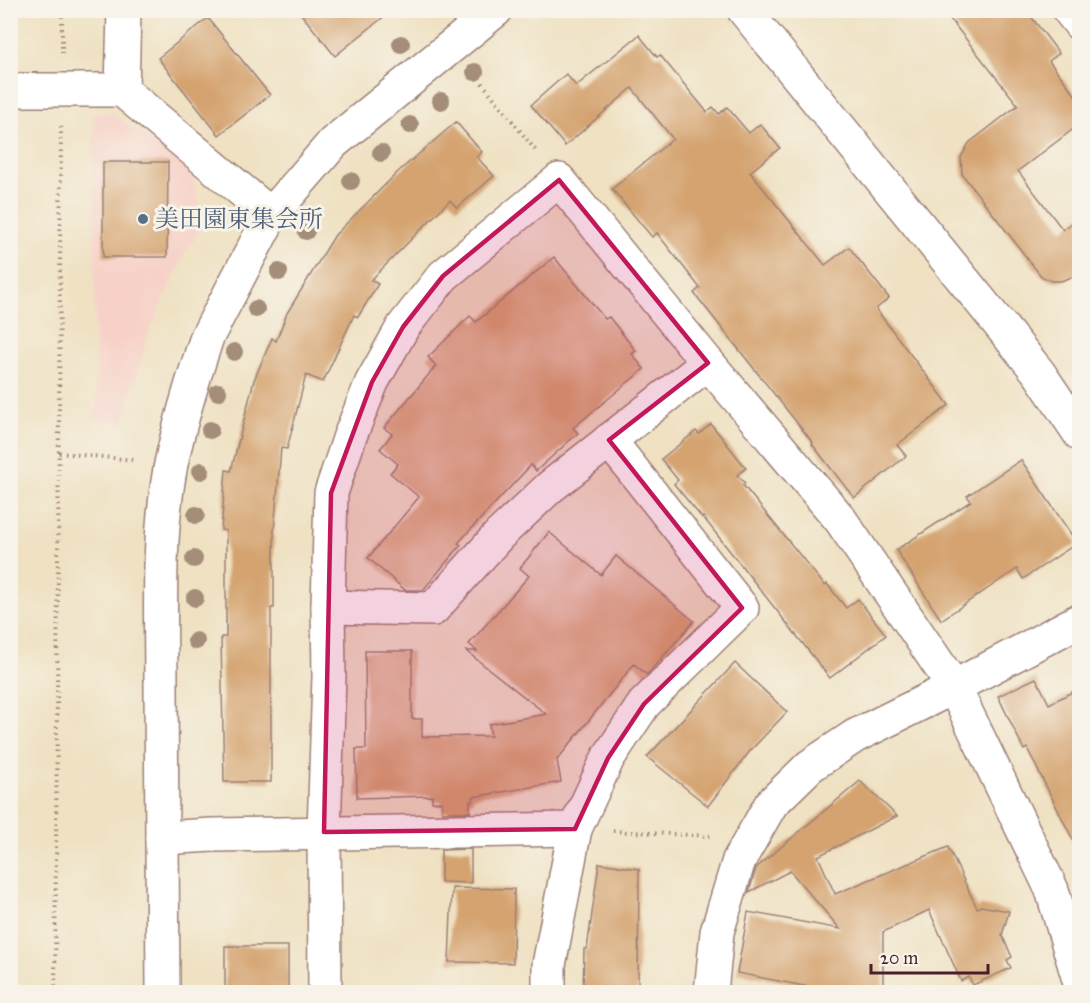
<svg xmlns="http://www.w3.org/2000/svg" width="1090" height="1003" viewBox="0 0 1090 1003" font-family="'IM FELL Great Primer','Noto Serif JP',serif">
<rect width="100%" height="100%" fill="#f7f3e8"/>
<filter id="ink" filterUnits="userSpaceOnUse"><feTurbulence type="fractalNoise" baseFrequency=".0167" numOctaves="2"/><feDisplacementMap in="SourceGraphic" scale="12" xChannelSelector="R" yChannelSelector="G"/><feConvolveMatrix kernelMatrix="1 2 1 2 8 2 1 2 1" color-interpolation-filters="sRGB"/></filter>
<filter id="wash" filterUnits="userSpaceOnUse"><feTurbulence type="fractalNoise" baseFrequency=".008" numOctaves="4" result="noise"/><feDisplacementMap in="SourceGraphic" scale="24" xChannelSelector="R" yChannelSelector="G"/><feGaussianBlur stdDeviation="1.35" result="paint"/><feColorMatrix in="noise" values="0 0 0 0 0 0 0 0 0 0 0 0 0 0 0 0 0 1.4 0 .05"/><feComposite in="paint" operator="in"/></filter>
<g filter="url(#wash)">
<rect width="100%" height="100%" fill="#efe1c2"/>
<polygon fill="#f7d1c8" points="112,113 191,171 204,225 181,260 147,337 123,421 96,420 93,114"/>
<g id="blocks">
<g fill="#d4a36f">
<polygon points="298,10 392,10 335,56"/>
<polygon points="943,10 1026,10 1059,53 1049,61 1080,101 1080,124 1018,171 1063,230 1080,216 1080,274 1061,281 1051,281 1041,276 962,174 961,157 969,143 1018,105"/>
<polygon points="208,18 270,95 219,135 158,58"/>
<polygon points="639,35 657,57 660,55 707,112 713,107 719,114 727,107 749,133 760,124 780,148 750,172 825,265 849,247 889,298 876,309 949,405 897,445 906,456 854,498 812,444 813,443 694,293 700,288 657,233 652,237 612,189 673,139 632,88 565,146 531,105 566,74 576,86"/>
<polygon points="456,122 482,152 477,157 494,176 457,208 450,200 371,280 378,284 358,317 354,315 323,382 306,375 287,449 281,448 274,531 274,608 271,608 271,782 224,782 221,637 226,637 226,531 221,530 226,470 231,471 254,380 272,338 276,341 287,313 335,235 399,171"/>
<polygon points="103,162 168,162 167,257 103,257"/>
<polygon points="554,257 605,319 609,317 636,351 632,354 644,369 573,428 578,433 536,471 531,465 458,543 461,545 423,590 405,590 368,558 419,497 390,473 398,464 380,449 392,434 384,428 436,366 428,357 470,316 476,322"/>
<polygon points="711,424 746,468 737,475 745,483 743,485 825,586 827,584 846,608 858,599 886,635 830,678 703,517 702,518 674,484 678,480 661,459 696,431 699,434"/>
<polygon points="1021,460 1077,543 1023,579 1017,569 941,620 896,550 971,501 967,496"/>
<polygon points="549,532 601,575 616,556 694,621 647,675 634,664 557,760 561,782 473,797 473,801 470,801 470,812 442,812 442,802 432,802 432,796 357,798 356,749 366,749 365,651 412,651 412,719 422,719 422,737 491,736 489,724 546,714 466,651 477,651 469,644 529,576 520,568"/>
<polygon points="735,663 787,712 750,751 708,806 647,757"/>
<polygon points="1036,678 1049,704 1080,688 1080,854 1027,748 1024,750 998,696"/>
<polygon points="860,781 897,816 818,856 835,894 948,847 977,908 981,906 1009,911 1002,935 1012,957 1007,960 1011,968 973,985 969,977 961,981 929,910 883,932 883,992 830,991 737,973 748,912 840,929 790,871 749,892 756,868"/>
<polygon points="471,849 471,883 441,882 441,850"/>
<polygon points="599,863 639,869 638,993 583,993 584,949 587,949"/>
<polygon points="452,888 514,889 513,963 449,962"/>
<rect x="225" y="946" width="63" height="47"/>
</g>
</g>
</g>
<g filter="url(#ink)">
<use href="#blocks" fill-opacity="0" stroke="#9c8076" stroke-width="1.5"/>
<g fill="none" stroke-linecap="round" stroke-linejoin="round">
<g stroke="#9c8076" stroke-width="36">
<g id="minor">
<polyline points="124,10 122,90 271,215"/>
<polyline points="744,10 1039,373 1080,434"/>
<polyline points="1069,10 1080,24"/>
<polyline points="10,90 122,90"/>
<polyline points="328,607 433,609 499,535 550,487 708,363"/>
<polyline points="162,838 212,835 575,829 608,758 644,704 742,608 609,440"/>
<path d="M163,992C162,891 162,789 161,687C161,613 157,537 171,464C180,421 193,379 207,337L271,215L333,143L496,10"/>
<polyline points="325,992 324,832 329,676 328,607 331,493 350,436 372,382 403,327 443,276 559,180 708,363 840,519 954,687 1052,890 1080,983"/>
<polyline points="549,992 549,965 575,829"/>
<polyline points="711,992 717,932 739,860 771,804 810,766 855,736 954,687 1080,620"/>
</g>
</g>
<g stroke="#9c8076" stroke-width="4" stroke-dasharray="1.5 4.5" stroke-linecap="butt">
<polyline points="62,10 62,53"/>
<polyline points="482,83 536,151"/>
<polyline points="59,453 135,460"/>
<polyline points="613,831 710,836"/>
<polyline points="55,992 61,126"/>
</g>
<use href="#minor" stroke="#fff" stroke-width="33"/>
</g>
<g fill="#a48e79">
<circle cx="401" cy="44" r="9"/>
<circle cx="475" cy="72" r="9"/>
<circle cx="441" cy="101" r="9"/>
<circle cx="410" cy="125" r="9"/>
<circle cx="381" cy="153" r="9"/>
<circle cx="351" cy="181" r="9"/>
<circle cx="306" cy="231" r="9"/>
<circle cx="279" cy="272" r="9"/>
<circle cx="256" cy="309" r="9"/>
<circle cx="234" cy="352" r="9"/>
<circle cx="218" cy="392" r="9"/>
<circle cx="210" cy="430" r="9"/>
<circle cx="201" cy="471" r="9"/>
<circle cx="196" cy="515" r="9"/>
<circle cx="194" cy="559" r="9"/>
<circle cx="195" cy="598" r="9"/>
<circle cx="196" cy="641" r="9"/>
</g>
</g>
<path fill="#c2185b" fill-opacity="0.2" stroke="#c2185b" stroke-width="4.5" stroke-linejoin="round" d="M559,180L708,363L609,440L742,608L644,704L608,758L575,829L324,832L331,493L372,382L403,327L443,276Z"/>
<circle fill="#5c6f8a" stroke="#f7f3e8" stroke-width="2" cx="143" cy="219" r="6"/>
<g text-anchor="middle" stroke-width="6" stroke-linejoin="round" paint-order="stroke">
<g font-size="24" fill="#4e5e75" stroke="#f7f3e8" text-anchor="start">
<text x="155" y="227">美田園東集会所</text>
</g>
</g>
<rect width="1090" height="1003" fill="none" stroke="#f7f3e8" stroke-width="36"/>
<path d="M871 964v9h117v-9" fill="none" stroke="#4a1f2b" stroke-width="3"/>
<text x="880" y="964" font-size="18" fill="#4a1f2b" stroke="#f7f3e8" stroke-width="4.5" paint-order="stroke">20 m</text>
</svg>
